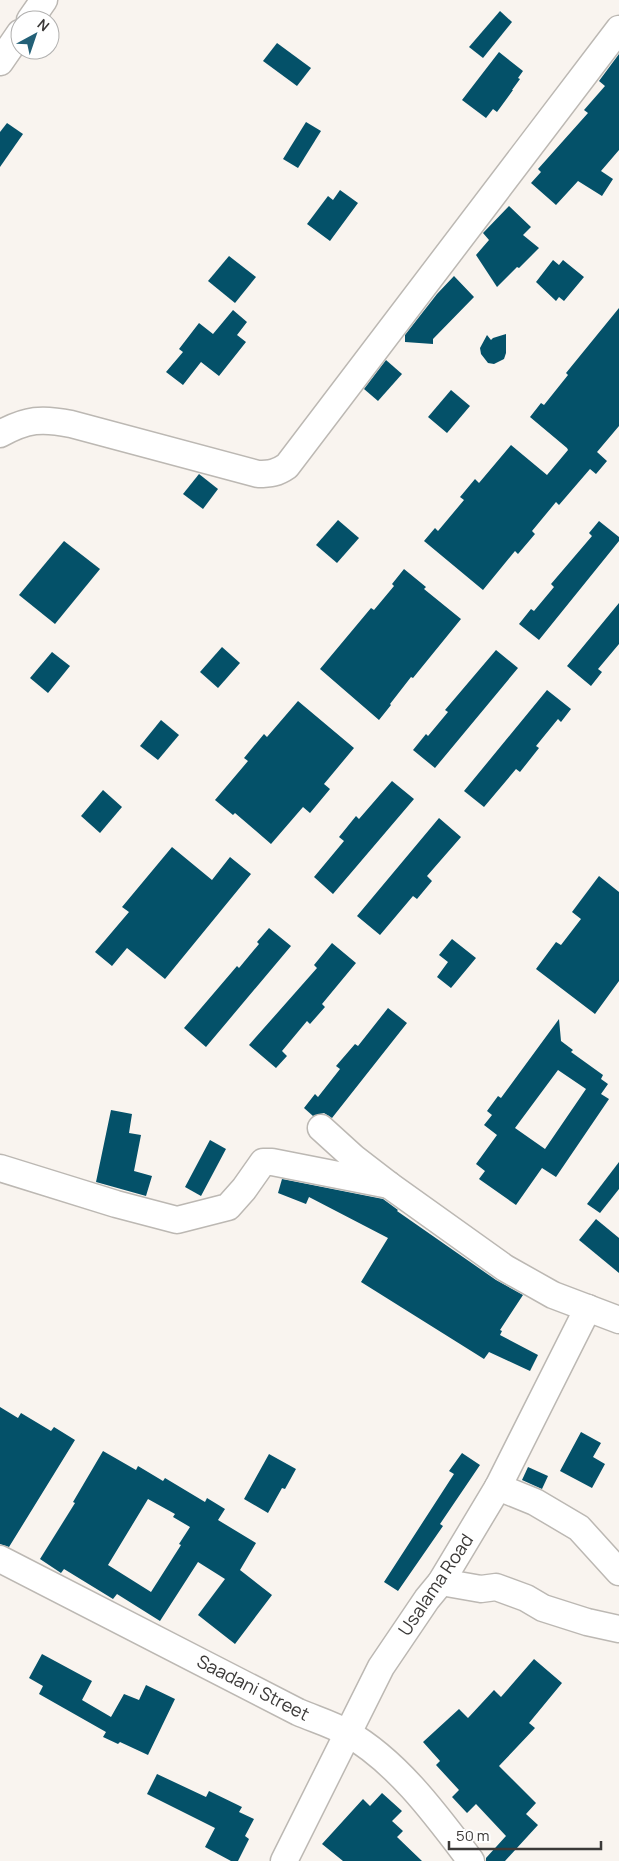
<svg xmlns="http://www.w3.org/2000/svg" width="619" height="1861" viewBox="0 0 619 1861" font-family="Manrope,sans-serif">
<rect width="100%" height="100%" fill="#f9f4ef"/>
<g fill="#045169" fill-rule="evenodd">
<polygon points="500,11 512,22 483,58 469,47"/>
<polygon points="277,43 311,68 297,86 263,61"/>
<polygon points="499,52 523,71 518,78 520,79 512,90 513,90 497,112 493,109 486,118 462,100"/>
<polygon points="619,54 619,150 601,171 613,179 602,196 578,181 556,205 531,183 541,172 538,169 588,113 584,110 605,86 599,81"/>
<polygon points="306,122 321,131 298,168 283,159"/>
<polygon points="7,123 23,134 0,167 0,132"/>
<polygon points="340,190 358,203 330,241 307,224 328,196 333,200"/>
<polygon points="509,206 531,227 523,235 539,248 519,268 517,267 497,287 476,255 489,240 483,233"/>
<polygon points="229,256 256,277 235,303 208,281"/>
<polygon points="553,260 559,265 563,260 584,277 564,301 559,297 556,301 536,282"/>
<polygon points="454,276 474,297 433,339 433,344 405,342 405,335 437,294"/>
<polygon points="619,308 619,426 597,452 607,461 596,474 590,469 559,505 556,502 532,531 535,534 518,554 515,551 483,590 424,541 435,528 438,531 464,500 460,497 475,479 479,483 511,445 547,475 568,450 567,448 530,417 541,403 544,405 568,375 566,373"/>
<polygon points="233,310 247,322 237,335 246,342 219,376 201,362 183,385 166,372 183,352 179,349 199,323 213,334"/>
<polygon points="506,334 506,353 504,359 494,364 488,363 481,354 480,348 487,335 491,340 493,338"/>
<polygon points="386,360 402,374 378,401 364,389"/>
<polygon points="451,390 470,406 447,433 428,417"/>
<polygon points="199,474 218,489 203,509 183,494"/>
<polygon points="338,520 359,538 337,563 316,545"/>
<polygon points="599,521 619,537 619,541 539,640 519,624 531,609 534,611 554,587 551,584 592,536 589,533"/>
<polygon points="64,541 100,569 55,624 19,595"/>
<polygon points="404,569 426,587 424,589 461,619 413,678 411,677 390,704 391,705 379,720 320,669 371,608 374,610 394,586 392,584"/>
<polygon points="619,603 619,644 598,669 602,672 591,686 567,666"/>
<polygon points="222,647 240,663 218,688 200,672"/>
<polygon points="496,650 518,668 435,768 413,750 426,734 428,736 448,712 445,710"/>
<polygon points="52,652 70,666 48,693 30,678"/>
<polygon points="547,690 571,709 561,722 558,719 536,746 539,748 520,772 516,769 484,807 464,791"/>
<polygon points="298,701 354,748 324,784 330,789 310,813 303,807 271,844 235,813 233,815 215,800 248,761 244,758 264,734 267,737"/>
<polygon points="161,720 179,735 158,760 140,746"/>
<polygon points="392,781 414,799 333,894 314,877 344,841 339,837 356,816 359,819"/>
<polygon points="103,790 122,807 100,833 81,816"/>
<polygon points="439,818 461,837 427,876 432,881 417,899 413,896 380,935 357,916"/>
<polygon points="172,847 212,880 230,857 251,874 165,979 127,948 112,966 95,952 129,912 122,907"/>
<polygon points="599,876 619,892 619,981 595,1014 536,969 556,942 561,945 581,919 572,912"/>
<polygon points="269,928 291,946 206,1047 184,1028 237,966 239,968 259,944 257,942"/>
<polygon points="452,939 476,958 451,988 437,977 448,962 439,955"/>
<polygon points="332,943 356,963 322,1004 325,1007 310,1024 307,1021 282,1051 287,1056 276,1068 249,1045 317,968 314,965"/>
<polygon points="388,1008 407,1023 332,1118 324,1113 313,1116 304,1108 315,1094 318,1097 340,1069 336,1066 355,1044 358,1046"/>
<path d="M559,1019L561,1041L573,1050L571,1052L603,1075L601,1079L608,1084L601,1094L609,1099L556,1177L542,1168L516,1205L479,1179L485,1171L476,1164L497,1135L484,1125L492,1115L487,1111L498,1096L501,1098ZM558,1070L586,1089L545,1149L515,1128Z"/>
<polygon points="111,1110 132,1114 129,1133 141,1135 134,1171 152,1176 146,1196 96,1182"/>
<polygon points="210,1140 226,1149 201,1196 185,1187"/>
<polygon points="619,1162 619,1189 600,1213 587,1204"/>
<polygon points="282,1179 383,1199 398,1210 397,1211 496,1280 523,1295 500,1330 502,1331 500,1335 538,1355 530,1371 489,1352 484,1359 361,1282 388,1238 309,1197 306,1204 278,1193"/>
<polygon points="596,1219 619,1238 619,1273 579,1240"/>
<polygon points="0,1407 18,1418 21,1413 51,1431 54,1427 75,1440 9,1547 0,1544"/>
<polygon points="581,1432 601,1443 593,1457 605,1464 592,1488 560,1471"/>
<path d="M103,1451L136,1470L138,1466L163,1481L165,1478L205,1502L207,1498L225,1509L218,1520L256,1543L240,1570L272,1595L235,1644L198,1615L225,1579L198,1562L160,1621L117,1594L113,1599L64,1569L61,1573L40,1559L75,1503L73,1502ZM148,1499L175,1514L173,1517L190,1527L179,1544L181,1545L151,1592L108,1565Z"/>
<polygon points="462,1453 480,1465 440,1524 443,1526 398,1591 384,1582 454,1474 449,1471"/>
<polygon points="269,1454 296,1469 285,1489 282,1488 268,1513 244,1499"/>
<polygon points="528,1467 548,1476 542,1489 522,1480"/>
<polygon points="42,1654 92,1681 82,1700 111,1717 124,1694 139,1700 146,1685 175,1699 148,1755 120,1742 118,1744 103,1737 106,1732 39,1694 43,1686 29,1678"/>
<polygon points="534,1659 562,1683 529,1723 535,1728 499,1766 536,1803 526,1814 538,1825 505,1861 486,1861 486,1858 506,1836 476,1804 467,1813 452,1797 459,1790 436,1765 440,1761 423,1742 459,1709 468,1718 494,1690 501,1697"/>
<polygon points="157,1774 206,1797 209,1791 242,1807 239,1812 254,1819 245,1836 249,1839 238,1861 231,1861 205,1847 215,1828 147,1794"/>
<polygon points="382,1793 402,1811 392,1821 403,1831 397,1837 422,1861 343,1861 322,1844 363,1799 370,1806"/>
</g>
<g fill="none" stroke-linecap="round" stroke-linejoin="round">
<g stroke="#bcb8b3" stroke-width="29">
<g id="minor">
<polyline points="30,20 44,0"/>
<polyline points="0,62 20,33"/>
<path d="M0,434C27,419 42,418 71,424L258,474C270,474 277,473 287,466L619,29"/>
<polyline points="321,1128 354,1158 389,1185 505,1268 553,1295 619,1320"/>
<polyline points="0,1168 116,1204 177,1220 228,1207 244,1189 263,1162 272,1162 389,1185"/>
<polyline points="498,1487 535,1502 579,1528 619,1572"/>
<path d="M0,1559L298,1712C314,1719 332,1724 347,1733C397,1761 437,1816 471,1861"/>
<polyline points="441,1582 481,1589 496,1587 526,1598 543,1608 587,1622 619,1629"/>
<polyline points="284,1861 381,1667 427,1599 441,1582 498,1487 588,1308"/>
</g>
</g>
<use href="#minor" stroke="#fff" stroke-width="26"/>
</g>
<g text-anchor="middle" stroke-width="5" stroke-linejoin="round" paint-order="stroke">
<g font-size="18" fill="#3b3938" stroke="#fff">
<text transform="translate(436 1585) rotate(-56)" y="6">Usalama Road</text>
<text transform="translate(253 1688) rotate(27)" y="6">Saadani Street</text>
</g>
</g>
<g transform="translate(35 35) rotate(40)"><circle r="24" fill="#ffffff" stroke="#b1b0af"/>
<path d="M0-4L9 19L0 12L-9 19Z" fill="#236077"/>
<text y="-8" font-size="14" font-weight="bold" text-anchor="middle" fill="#3b3938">N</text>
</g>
<path d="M449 1841v8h152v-8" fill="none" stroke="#3b3938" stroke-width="2.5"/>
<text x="456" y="1841" font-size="15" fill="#3b3938" stroke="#ffffff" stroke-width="4" paint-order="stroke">50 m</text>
</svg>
